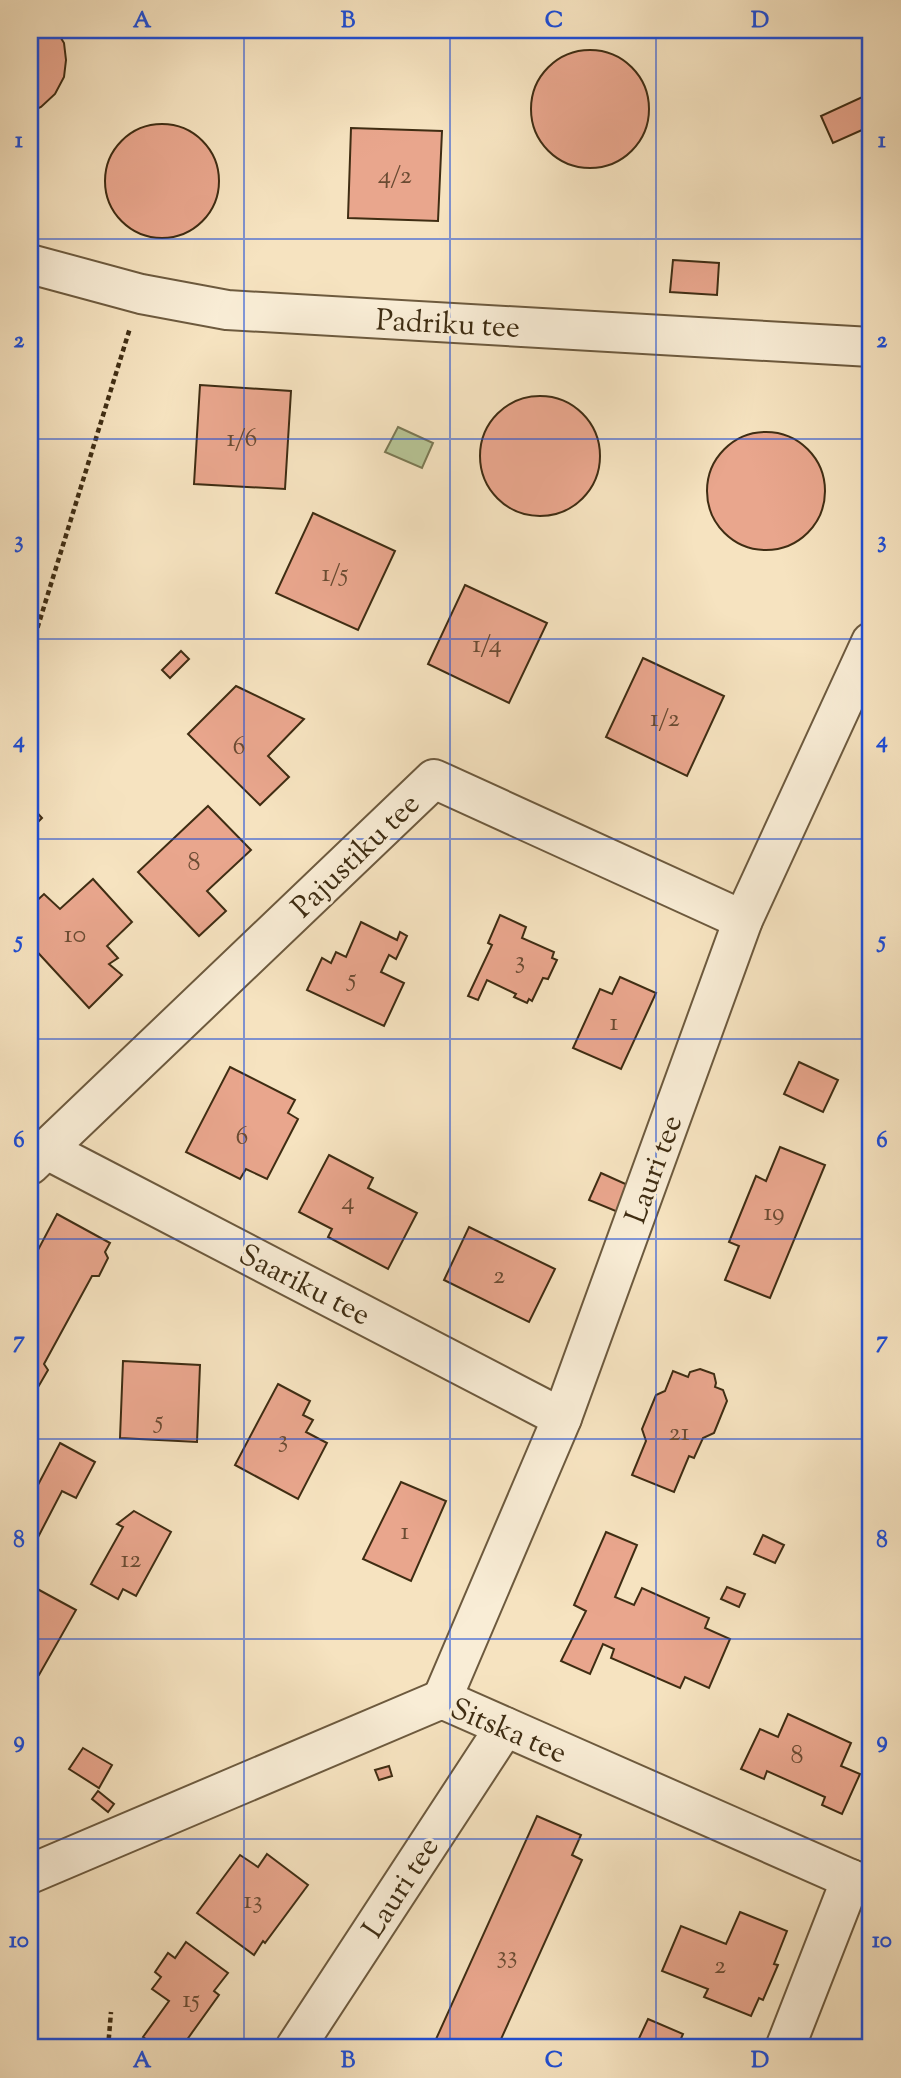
<svg xmlns="http://www.w3.org/2000/svg" width="901" height="2078" viewBox="0 0 901 2078" font-family="'Sorts Mill Goudy',serif">
<rect width="100%" height="100%" fill="#f6e3c0"/>
<filter id="stains"><feTurbulence type="fractalNoise" baseFrequency=".00286" numOctaves="4"/><feColorMatrix values="0 0 0 0 .2 0 0 0 0 .09 0 0 0 0 .02 0 0 0 .5 -.17"/></filter>
<radialGradient id="worn" r=".72"><stop offset=".6" stop-color="#630" stop-opacity="0"/><stop offset="1" stop-color="#630" stop-opacity=".3"/></radialGradient>
<polygon fill="#b7c596" stroke="#7b7954" stroke-width="2" points="398,427 433,443 422,468 385,452"/>
<g fill="#e9a68d" stroke="#3f2d13" stroke-width="2">
<polygon points="30,30 56,30 64,43 66,60 64,77 55,94 41,107 30,112"/>
<circle cx="590" cy="109" r="59"/>
<polygon points="871,93 871,126 833,143 821,116"/>
<circle cx="162" cy="181" r="57"/>
<polygon points="351,128 442,131 438,221 348,218"/>
<polygon points="673,260 719,263 717,295 670,292"/>
<polygon points="200,385 291,391 285,489 194,484"/>
<circle cx="540" cy="456" r="60"/>
<circle cx="766" cy="491" r="59"/>
<polygon points="313,513 395,551 358,630 276,593"/>
<polygon points="465,585 547,623 509,703 428,664"/>
<polygon points="181,651 189,659 170,678 162,670"/>
<polygon points="643,658 724,696 687,776 606,737"/>
<polygon points="236,686 304,719 268,756 289,777 260,805 188,734"/>
<polygon points="30,805 42,818 30,830"/>
<polygon points="208,806 251,850 207,891 226,911 199,936 138,872"/>
<polygon points="93,879 132,922 107,946 118,958 109,964 122,975 89,1008 30,944 30,907 44,894 60,909"/>
<polygon points="500,915 526,927 522,938 554,952 552,958 557,960 548,979 543,978 532,1001 529,999 527,1003 514,997 516,994 487,980 478,1000 468,996 492,945 488,943"/>
<polygon points="361,922 397,940 400,932 407,936 396,959 389,955 381,972 404,983 384,1026 307,990 322,958 331,963 336,952 346,957"/>
<polygon points="620,977 656,993 621,1069 573,1048 600,989 612,994"/>
<polygon points="799,1062 838,1080 823,1112 784,1094"/>
<polygon points="230,1067 295,1100 288,1113 298,1119 267,1179 246,1169 240,1179 186,1152"/>
<polygon points="780,1147 825,1165 770,1298 725,1280 739,1246 729,1242 756,1176 766,1181"/>
<polygon points="329,1155 373,1178 368,1188 417,1213 388,1269 328,1237 332,1229 299,1212"/>
<polygon points="601,1173 630,1186 618,1212 589,1200"/>
<polygon points="57,1214 110,1243 105,1252 108,1258 99,1276 92,1276 44,1364 48,1370 37,1389 30,1391 30,1265"/>
<polygon points="469,1227 555,1269 529,1322 444,1280"/>
<polygon points="123,1361 200,1365 197,1442 120,1438"/>
<polygon points="700,1369 714,1374 716,1383 715,1387 723,1390 727,1401 714,1433 703,1438 694,1458 689,1456 674,1492 632,1475 646,1441 642,1429 656,1395 665,1391 673,1371 688,1377 690,1372"/>
<polygon points="278,1384 310,1401 303,1415 313,1420 306,1432 327,1443 298,1499 235,1465"/>
<polygon points="60,1443 95,1462 76,1498 62,1491 35,1543 30,1540 30,1500"/>
<polygon points="401,1482 446,1501 411,1581 363,1559"/>
<polygon points="134,1511 171,1532 136,1596 123,1589 118,1599 91,1584 123,1527 117,1524"/>
<polygon points="606,1532 637,1545 615,1597 634,1605 642,1588 709,1618 705,1628 730,1639 709,1688 685,1677 680,1688 611,1658 614,1649 603,1644 590,1674 561,1661 586,1611 574,1605"/>
<polygon points="763,1535 784,1545 775,1563 754,1554"/>
<polygon points="30,1585 76,1610 39,1675 30,1670"/>
<polygon points="727,1587 745,1594 739,1607 721,1599"/>
<polygon points="788,1714 851,1743 841,1766 860,1774 842,1814 822,1805 825,1797 767,1771 764,1779 741,1769 760,1729 778,1737"/>
<polygon points="83,1748 112,1765 99,1788 69,1769"/>
<polygon points="389,1766 392,1776 379,1780 375,1770"/>
<polygon points="98,1791 114,1804 108,1812 92,1799"/>
<polygon points="537,1816 581,1835 572,1855 582,1860 497,2048 432,2048"/>
<polygon points="267,1854 308,1885 265,1943 263,1941 254,1955 197,1913 240,1855 258,1867"/>
<polygon points="740,1912 787,1931 774,1964 778,1965 763,2000 759,1998 751,2016 704,1997 708,1989 662,1971 681,1926 726,1944"/>
<polygon points="186,1942 228,1973 214,1991 219,1995 181,2048 158,2048 143,2037 169,2001 152,1989 161,1977 155,1972 168,1953 175,1958"/>
<polygon points="648,2019 683,2034 677,2048 614,2048 618,2040 635,2047"/>
</g>
<g fill="none" stroke-linecap="round" stroke-linejoin="round">
<g stroke="#6d5a3e" stroke-width="42">
<g id="minor">
<polyline points="30,264 141,294 227,310 871,347"/>
<polyline points="47,1150 562,1418"/>
<polyline points="30,1165 434,779 743,920"/>
<polyline points="442,1699 562,1418 743,920 871,642"/>
<polyline points="30,1874 442,1699 871,1888"/>
<polyline points="295,2048 505,1727"/>
<polyline points="785,2048 851,1879"/>
</g>
</g>
<g stroke="#3f2d13" stroke-width="4.5" stroke-dasharray="5 3.5" stroke-linecap="butt">
<polyline points="30,652 130,328"/>
<polyline points="108,2048 111,2012"/>
</g>
<use href="#minor" stroke="#f9edd6" stroke-width="38"/>
</g>
<path fill="none" stroke="#1d4ed8" stroke-width="2" stroke-opacity="0.55" d="M244,30V2048M450,30V2048M656,30V2048M30,239H871M30,439H871M30,639H871M30,839H871M30,1039H871M30,1239H871M30,1439H871M30,1639H871M30,1839H871"/>
<g text-anchor="middle" stroke-width="6" stroke-linejoin="round" paint-order="stroke">
<g font-size="26" fill="#6a4b32">
<text x="395" y="183">4/2</text>
<text x="242" y="446">1/6</text>
<text x="335" y="581">1/5</text>
<text x="487" y="652">1/4</text>
<text x="665" y="726">1/2</text>
<text x="239" y="754">6</text>
<text x="194" y="870">8</text>
<text x="75" y="942">10</text>
<text x="520" y="968">3</text>
<text x="352" y="986">5</text>
<text x="614" y="1030">1</text>
<text x="242" y="1144">6</text>
<text x="348" y="1209">4</text>
<text x="774" y="1220">19</text>
<text x="499" y="1283">2</text>
<text x="159" y="1428">5</text>
<text x="679" y="1440">21</text>
<text x="283" y="1447">3</text>
<text x="405" y="1539">1</text>
<text x="131" y="1567">12</text>
<text x="797" y="1763">8</text>
<text x="253" y="1908">13</text>
<text x="507" y="1963">33</text>
<text x="720" y="1973">2</text>
<text x="191" y="2007">15</text>
</g>
<g font-size="30" fill="#3f2d13" stroke="#f9edd6">
<text transform="translate(448 323) rotate(3)" y="10">Padriku tee</text>
<text transform="translate(355 855) rotate(-44)" y="10">Pajustiku tee</text>
<text transform="translate(653 1169) rotate(-70)" y="10">Lauri tee</text>
<text transform="translate(305 1284) rotate(27)" y="10">Saariku tee</text>
<text transform="translate(509 1730) rotate(23)" y="10">Sitska tee</text>
<text transform="translate(400 1887) rotate(-57)" y="10">Lauri tee</text>
</g>
</g>
<rect width="901" height="2078" fill="none" stroke="#f6e3c0" stroke-width="77"/>
<rect x="38" y="38" width="824" height="2001" fill="none" stroke="#1d4ed8" stroke-width="2.5"/>
<g font-size="23" text-anchor="middle" font-weight="bold" fill="#1d4ed8">
<text x="142" y="27">A</text>
<text x="348" y="27">B</text>
<text x="554" y="27">C</text>
<text x="760" y="27">D</text>
<text x="19" y="147">1</text>
<text x="882" y="147">1</text>
<text x="19" y="347">2</text>
<text x="882" y="347">2</text>
<text x="19" y="547">3</text>
<text x="882" y="547">3</text>
<text x="19" y="747">4</text>
<text x="882" y="747">4</text>
<text x="19" y="947">5</text>
<text x="882" y="947">5</text>
<text x="19" y="1147">6</text>
<text x="882" y="1147">6</text>
<text x="19" y="1347">7</text>
<text x="882" y="1347">7</text>
<text x="19" y="1547">8</text>
<text x="882" y="1547">8</text>
<text x="19" y="1747">9</text>
<text x="882" y="1747">9</text>
<text x="19" y="1947">10</text>
<text x="882" y="1947">10</text>
<text x="142" y="2067">A</text>
<text x="348" y="2067">B</text>
<text x="554" y="2067">C</text>
<text x="760" y="2067">D</text>
</g>
<rect width="100%" height="100%" filter="url(#stains)"/>
<rect width="100%" height="100%" fill="url(#worn)"/>
</svg>
